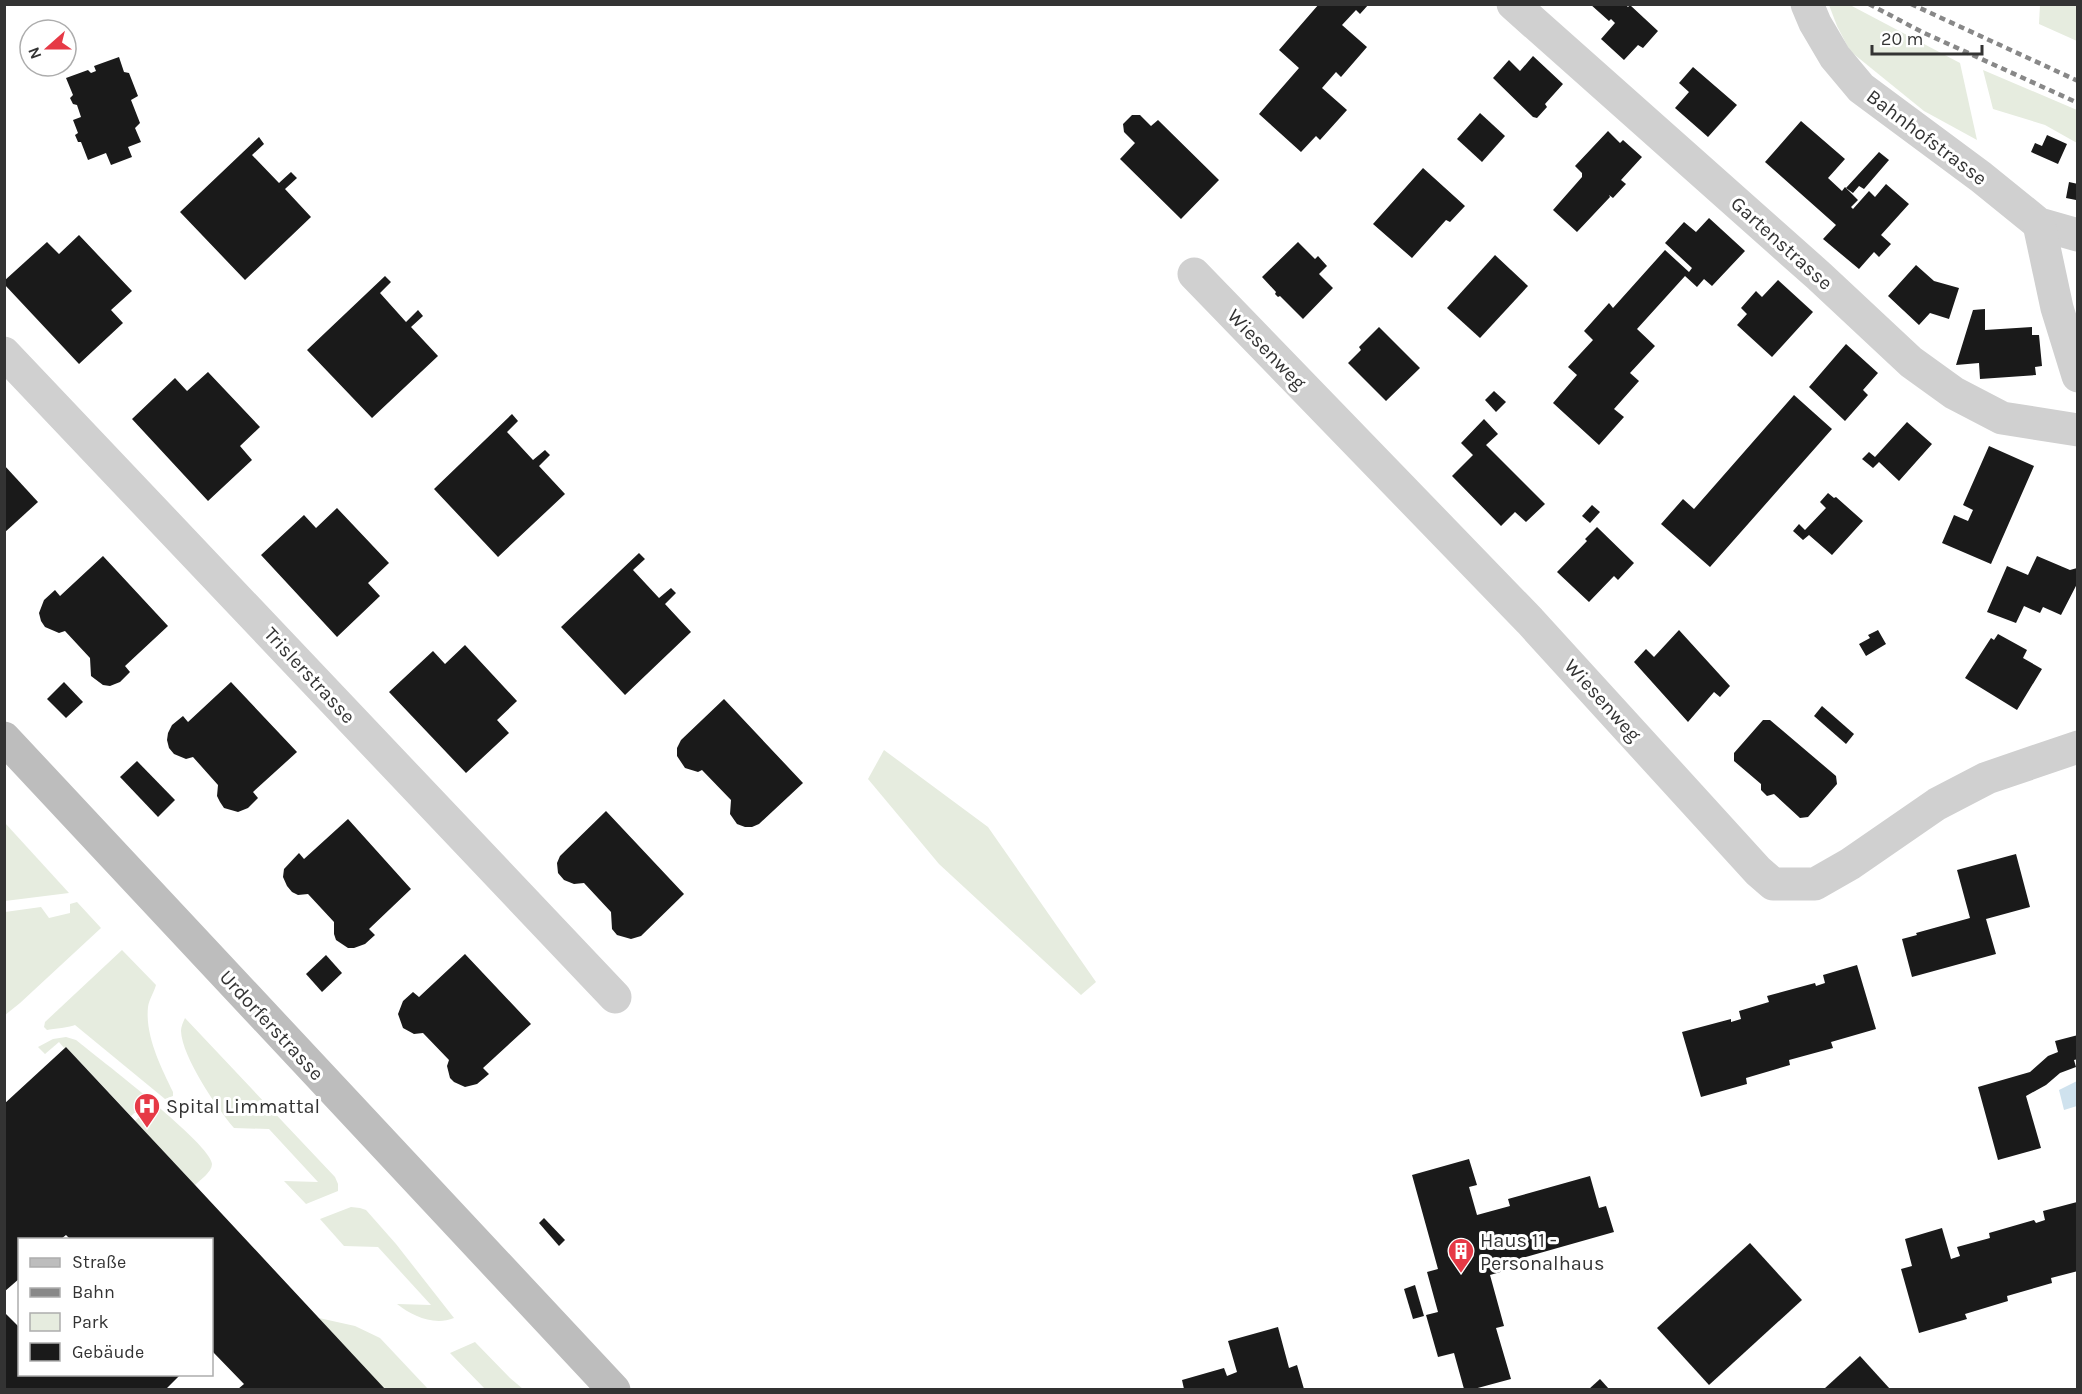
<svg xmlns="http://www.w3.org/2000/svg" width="2082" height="1394" viewBox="0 0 2082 1394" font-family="Karla,sans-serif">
<rect width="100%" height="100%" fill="#fff"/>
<g fill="#e6ecdf">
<polygon points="1829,5 1850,5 1960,63 1977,140 1924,111 1850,51 1837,26"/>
<polygon points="2040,5 2077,5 2077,41 2039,24"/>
<polygon points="1983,70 2077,110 2077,143 2045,125 1993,109"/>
<polygon points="884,750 988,827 1096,982 1081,995 939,864 868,779"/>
<polygon points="4,823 5,823 69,893 5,901"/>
<polygon points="77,902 101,928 20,1003 5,1015 5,912 41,907 49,918 70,913 70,904"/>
<path d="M122,950L156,985C154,992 149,1000 148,1007C145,1036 161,1067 173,1092V1096L165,1099L75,1025C71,1027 53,1029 47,1030L44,1027L45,1022Z"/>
<path d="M185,1018L335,1177L338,1184V1191L306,1204L284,1181L318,1182L269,1129L234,1128C217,1108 182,1057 181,1031C181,1027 183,1022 185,1018Z"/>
<path d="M66,1037L76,1040C97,1057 212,1145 212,1164C212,1172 200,1180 195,1185L135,1121L145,1111L141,1107L131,1116L66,1047L64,1048L59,1042L45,1054L38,1047L53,1039Z"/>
<path d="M351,1207L360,1208L366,1210L396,1244L454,1318C434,1326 412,1316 397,1304L431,1305L378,1247L344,1246L320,1219Z"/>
<polygon points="319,1318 355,1326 380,1338 428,1389 381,1389"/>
<polygon points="475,1342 510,1378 523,1389 485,1389 450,1353"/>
</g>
<polygon fill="#cfe2ee" points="2077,1081 2077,1106 2064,1110 2059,1090"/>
<g fill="#1a1a1a">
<polygon points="1319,4 1369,4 1360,14 1356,10 1342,25 1367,47 1341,77 1336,72 1322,88 1347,110 1320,140 1316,136 1301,152 1259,114 1299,68 1279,50"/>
<polygon points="1590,4 1625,4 1628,7 1630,5 1658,31 1643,48 1638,45 1624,60 1601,39 1615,23 1611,19 1609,21"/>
<polygon points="1533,56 1563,84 1545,104 1547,107 1537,118 1533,117 1493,78 1509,60 1520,71"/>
<polygon points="119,57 124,72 129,73 138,96 131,100 140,123 135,128 141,142 128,147 132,157 111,165 106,153 88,160 81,142 78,142 75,135 78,133 73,120 81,117 77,105 73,104 70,98 73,95 66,78 88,70 91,73 96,71 94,66"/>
<polygon points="1693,67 1737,105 1708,137 1675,108 1689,92 1679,83"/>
<polygon points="1480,113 1505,136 1482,162 1457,139"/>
<polygon points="1132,115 1140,115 1151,126 1158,120 1219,180 1181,219 1120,159 1135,143 1124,132 1123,124"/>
<polygon points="1801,121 1845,159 1828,178 1842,191 1845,187 1858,200 1851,207 1853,209 1869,191 1875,197 1886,184 1909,204 1881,235 1891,244 1879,257 1874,252 1859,269 1823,239 1836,225 1765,162"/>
<polygon points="1608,131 1620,143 1623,140 1642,157 1621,180 1626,184 1613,198 1609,195 1610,197 1577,232 1553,210 1582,177 1582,173 1575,166"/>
<polygon points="2047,135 2067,144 2058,164 2031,152 2035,143 2042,146"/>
<polygon points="259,137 264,144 252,155 279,183 291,172 297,178 285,189 311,217 245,280 180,212"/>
<polygon points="1879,152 1889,160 1864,189 1859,186 1853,193 1846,188"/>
<polygon points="1423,168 1465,206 1450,222 1446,220 1412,258 1373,224"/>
<polygon points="2069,182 2078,184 2076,200 2066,198"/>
<polygon points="1709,218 1745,251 1712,286 1704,279 1697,287 1685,276 1637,329 1655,346 1630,373 1639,381 1614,409 1624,417 1599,445 1553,403 1577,375 1568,367 1593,340 1584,331 1609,303 1613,308 1665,250 1689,272 1692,268 1665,243 1684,222 1696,232"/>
<polygon points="79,235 132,291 111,310 123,323 79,364 4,284 4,281 47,242 59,254"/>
<polygon points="1298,242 1315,259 1318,256 1327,266 1319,274 1333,288 1303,319 1280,296 1278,297 1275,294 1276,292 1262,277"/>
<polygon points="1495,255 1528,286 1480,338 1447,308"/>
<polygon points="1916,265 1934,281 1959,288 1949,319 1930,313 1919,325 1888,296"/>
<polygon points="385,276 391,282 380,293 406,322 418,310 423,316 411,327 438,356 372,418 307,350"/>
<polygon points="1778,280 1813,312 1772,357 1737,325 1747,314 1741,308 1756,291 1762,297"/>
<polygon points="1985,309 1985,330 2032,327 2032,335 2039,335 2042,366 2035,367 2036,375 1980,379 1979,363 1956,365 1973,310"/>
<polygon points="1379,327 1420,368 1386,401 1348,363 1361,350 1359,347"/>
<polygon points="1846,344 1878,373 1863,390 1868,395 1845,421 1809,387"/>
<polygon points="208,372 260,427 240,446 252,460 208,501 132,419 175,378 187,391"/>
<polygon points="1494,391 1506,402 1496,412 1485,400"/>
<polygon points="1794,395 1832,429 1710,567 1661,524 1683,499 1694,509"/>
<polygon points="512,414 518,421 507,432 533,460 545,450 550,455 539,466 565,494 498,557 434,489"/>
<polygon points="1484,419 1498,434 1486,445 1545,504 1526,522 1515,512 1501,526 1452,476 1473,455 1461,443"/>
<polygon points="1907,422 1932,444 1899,481 1879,462 1873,468 1862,459 1869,452 1875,457"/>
<polygon points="1989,446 2034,466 1991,564 1942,543 1954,515 1968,521 1973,510 1963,505"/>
<polygon points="4,465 38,502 4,533"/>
<polygon points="1828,493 1834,498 1836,497 1863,521 1832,555 1809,535 1803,540 1793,531 1799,524 1805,530 1826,508 1820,502"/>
<polygon points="1592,505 1600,512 1590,523 1582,516"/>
<polygon points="337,508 389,563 368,583 380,596 337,637 261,555 304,515 316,528"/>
<polygon points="1597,527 1634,563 1618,580 1614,576 1589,602 1557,572 1587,541 1585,539"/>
<polygon points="639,553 645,559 633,570 659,598 671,588 676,593 665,604 691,632 625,695 561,627"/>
<polygon points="103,556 168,626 125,666 130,672 120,682 110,686 103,685 91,676 90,658 65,631 59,633 45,627 41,621 39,613 44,600 55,590 60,596"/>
<polygon points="2037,556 2070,570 2077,568 2078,582 2061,615 2043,607 2040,613 2024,606 2016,623 1987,612 2007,566 2028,575"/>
<polygon points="1679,630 1730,686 1720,697 1714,692 1688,722 1634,662 1646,649 1654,657"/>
<polygon points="1878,630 1886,644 1866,656 1859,644 1870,638 1868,635"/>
<polygon points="1998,634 2027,650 2023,658 2042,669 2017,710 1965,678 1991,638 1994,640"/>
<polygon points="465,645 517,701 497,720 509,733 466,773 389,692 433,651 445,664"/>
<polygon points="64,682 83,702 66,718 47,699"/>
<polygon points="231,682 297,752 253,792 258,798 248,808 238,812 224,808 220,802 217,796 218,785 193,757 186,759 174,754 169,748 167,740 168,733 172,725 183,716 188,722"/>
<polygon points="724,699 803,783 759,824 752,827 745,827 737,824 730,814 731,800 702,770 698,772 685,768 677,756 677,748 681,740"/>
<polygon points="1822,706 1854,734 1846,744 1814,716"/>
<polygon points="1763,720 1770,720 1836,776 1837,784 1808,817 1800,818 1774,794 1767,796 1761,790 1761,784 1734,761 1734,753"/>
<polygon points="137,761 175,800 158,817 120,777"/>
<polygon points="606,811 684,894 641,936 631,939 617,935 612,929 611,912 584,883 574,884 564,880 558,873 557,863 560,856"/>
<polygon points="348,819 411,889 369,929 375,935 365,944 354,948 348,948 336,940 334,934 334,922 308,894 298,895 292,892 287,886 283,877 284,869 299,853 304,859"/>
<polygon points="2016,854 2030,907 1986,919 1996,954 1912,977 1902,939 1917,935 1916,933 1970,918 1957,870"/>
<polygon points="465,954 531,1024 483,1068 489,1074 477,1084 465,1087 454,1082 450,1078 447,1066 449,1060 423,1033 414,1034 403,1028 398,1014 403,1001 413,992 419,997"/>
<polygon points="326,955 342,973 322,992 306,974"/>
<polygon points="1857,965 1876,1029 1831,1042 1833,1048 1789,1060 1790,1065 1746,1078 1747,1084 1701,1097 1682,1032 1731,1019 1731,1022 1741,1019 1739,1011 1769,1002 1767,996 1815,983 1816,986 1825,983 1823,975"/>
<polygon points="2078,1035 2078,1059 2074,1060 2076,1067 2060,1073 2046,1085 2026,1096 2041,1148 1998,1160 1978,1087 2030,1072 2048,1056 2058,1052 2055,1041"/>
<polygon points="66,1047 195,1185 385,1389 238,1389 244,1384 212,1351 212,1239 70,1239 66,1235 61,1239 20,1239 20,1278 4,1292 4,1104"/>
<polygon points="1469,1159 1477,1185 1469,1187 1477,1215 1510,1206 1508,1199 1590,1176 1599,1208 1606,1206 1614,1232 1519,1259 1521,1266 1490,1275 1504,1326 1496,1328 1511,1379 1474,1389 1464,1389 1454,1353 1438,1357 1426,1315 1438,1312 1427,1272 1438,1269 1412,1175"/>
<polygon points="2077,1202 2078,1271 2051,1278 2052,1283 2007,1296 2008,1301 1965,1314 1967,1319 1919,1333 1901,1269 1912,1266 1905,1239 1942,1228 1951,1259 1960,1256 1957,1247 1990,1238 1989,1233 2034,1220 2036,1223 2045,1220 2043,1211"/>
<polygon points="544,1218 565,1240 559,1246 539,1223"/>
<polygon points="1750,1243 1802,1300 1709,1385 1657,1328"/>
<polygon points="1415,1285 1424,1316 1413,1319 1404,1289"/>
<polygon points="4,1312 20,1328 20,1374 181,1374 166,1389 4,1389"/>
<polygon points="1278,1327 1289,1368 1297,1365 1304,1389 1184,1389 1182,1380 1224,1368 1227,1376 1237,1372 1228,1341"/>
<polygon points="1860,1356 1890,1389 1824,1389"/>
<polygon points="1600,1379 1609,1389 1589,1389"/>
</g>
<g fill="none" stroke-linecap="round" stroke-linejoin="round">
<g stroke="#d0d0d0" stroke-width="33">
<polyline points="1513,4 1819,276 1911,362 1954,393 2002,418 2078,430"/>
<polyline points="1807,4 1815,23 1835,57 1861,88 1981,177 2039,224 2078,235"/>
<polyline points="2039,224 2057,308 2078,376"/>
<polyline points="1194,274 1530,621 1758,871 1773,884 1815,884 1850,864 1937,804 1987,778 2078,747"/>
<polyline points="4,353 615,997"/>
</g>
<polyline stroke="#bdbdbd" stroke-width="33" points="4,738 614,1390"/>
<g stroke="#888" stroke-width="4.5" stroke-dasharray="6 4.5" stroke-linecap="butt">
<polyline points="1869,4 1922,32 2078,103"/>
<polyline points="1911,4 2078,81"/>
</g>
</g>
<defs>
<g id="hospital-pin" transform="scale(1.35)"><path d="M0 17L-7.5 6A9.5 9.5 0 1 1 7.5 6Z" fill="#e63946" stroke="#fff"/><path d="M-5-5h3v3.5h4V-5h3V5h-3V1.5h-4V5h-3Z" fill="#fff"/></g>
<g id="building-pin" transform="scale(1.35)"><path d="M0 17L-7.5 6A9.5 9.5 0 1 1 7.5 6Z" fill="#e63946" stroke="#fff"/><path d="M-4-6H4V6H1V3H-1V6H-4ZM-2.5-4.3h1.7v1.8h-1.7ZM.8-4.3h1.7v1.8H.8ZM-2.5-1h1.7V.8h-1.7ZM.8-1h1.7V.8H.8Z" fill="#fff"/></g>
</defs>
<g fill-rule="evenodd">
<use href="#hospital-pin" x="147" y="1106"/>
<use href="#building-pin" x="1461" y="1251"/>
</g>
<g text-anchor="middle" stroke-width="6" stroke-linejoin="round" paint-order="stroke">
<g font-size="20" fill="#333" stroke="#fff">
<text transform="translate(1927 137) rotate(37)" y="7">Bahnhofstrasse</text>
<text transform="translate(1782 243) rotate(42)" y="7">Gartenstrasse</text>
<text transform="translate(1267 349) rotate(46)" y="7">Wiesenweg</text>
<text transform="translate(310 675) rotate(47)" y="7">Trislerstrasse</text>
<text transform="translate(1603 700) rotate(48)" y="7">Wiesenweg</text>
<text transform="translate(272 1025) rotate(47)" y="7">Urdorferstrasse</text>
</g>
<g font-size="20" fill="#333" stroke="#fff" text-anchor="start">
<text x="166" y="1113">Spital Limmattal</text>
<text x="1480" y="1247">Haus 11 -<tspan x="1480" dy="23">Personalhaus</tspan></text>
</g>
</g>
<rect width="2082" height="1394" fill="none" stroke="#333333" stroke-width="12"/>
<rect x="18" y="1238" width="195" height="138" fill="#ffffff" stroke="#adadad" stroke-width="1.5"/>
<rect x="30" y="1258" width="30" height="9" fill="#bdbdbd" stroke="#adadad" stroke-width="1.5"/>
<text x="72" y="1268" font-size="18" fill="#333333">Straße</text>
<rect x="30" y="1288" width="30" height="9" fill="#888888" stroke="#adadad" stroke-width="1.5"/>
<text x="72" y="1298" font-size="18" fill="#333333">Bahn</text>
<rect x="30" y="1313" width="30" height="18" fill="#e6ecdf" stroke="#adadad" stroke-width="1.5"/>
<text x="72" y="1328" font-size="18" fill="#333333">Park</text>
<rect x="30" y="1343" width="30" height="18" fill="#1a1a1a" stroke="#adadad" stroke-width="1.5"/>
<text x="72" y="1358" font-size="18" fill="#333333">Gebäude</text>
<g transform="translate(48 48) rotate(249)"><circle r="28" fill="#ffffff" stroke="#adadad" stroke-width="1.5"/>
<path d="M0-4.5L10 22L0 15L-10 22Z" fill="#e63946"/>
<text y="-9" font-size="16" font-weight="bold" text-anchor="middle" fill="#333333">N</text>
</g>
<path d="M1872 45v9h110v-9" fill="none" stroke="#333333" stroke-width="3"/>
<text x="1881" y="45" font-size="18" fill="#333333" stroke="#ffffff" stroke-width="4.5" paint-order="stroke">20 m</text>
</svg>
